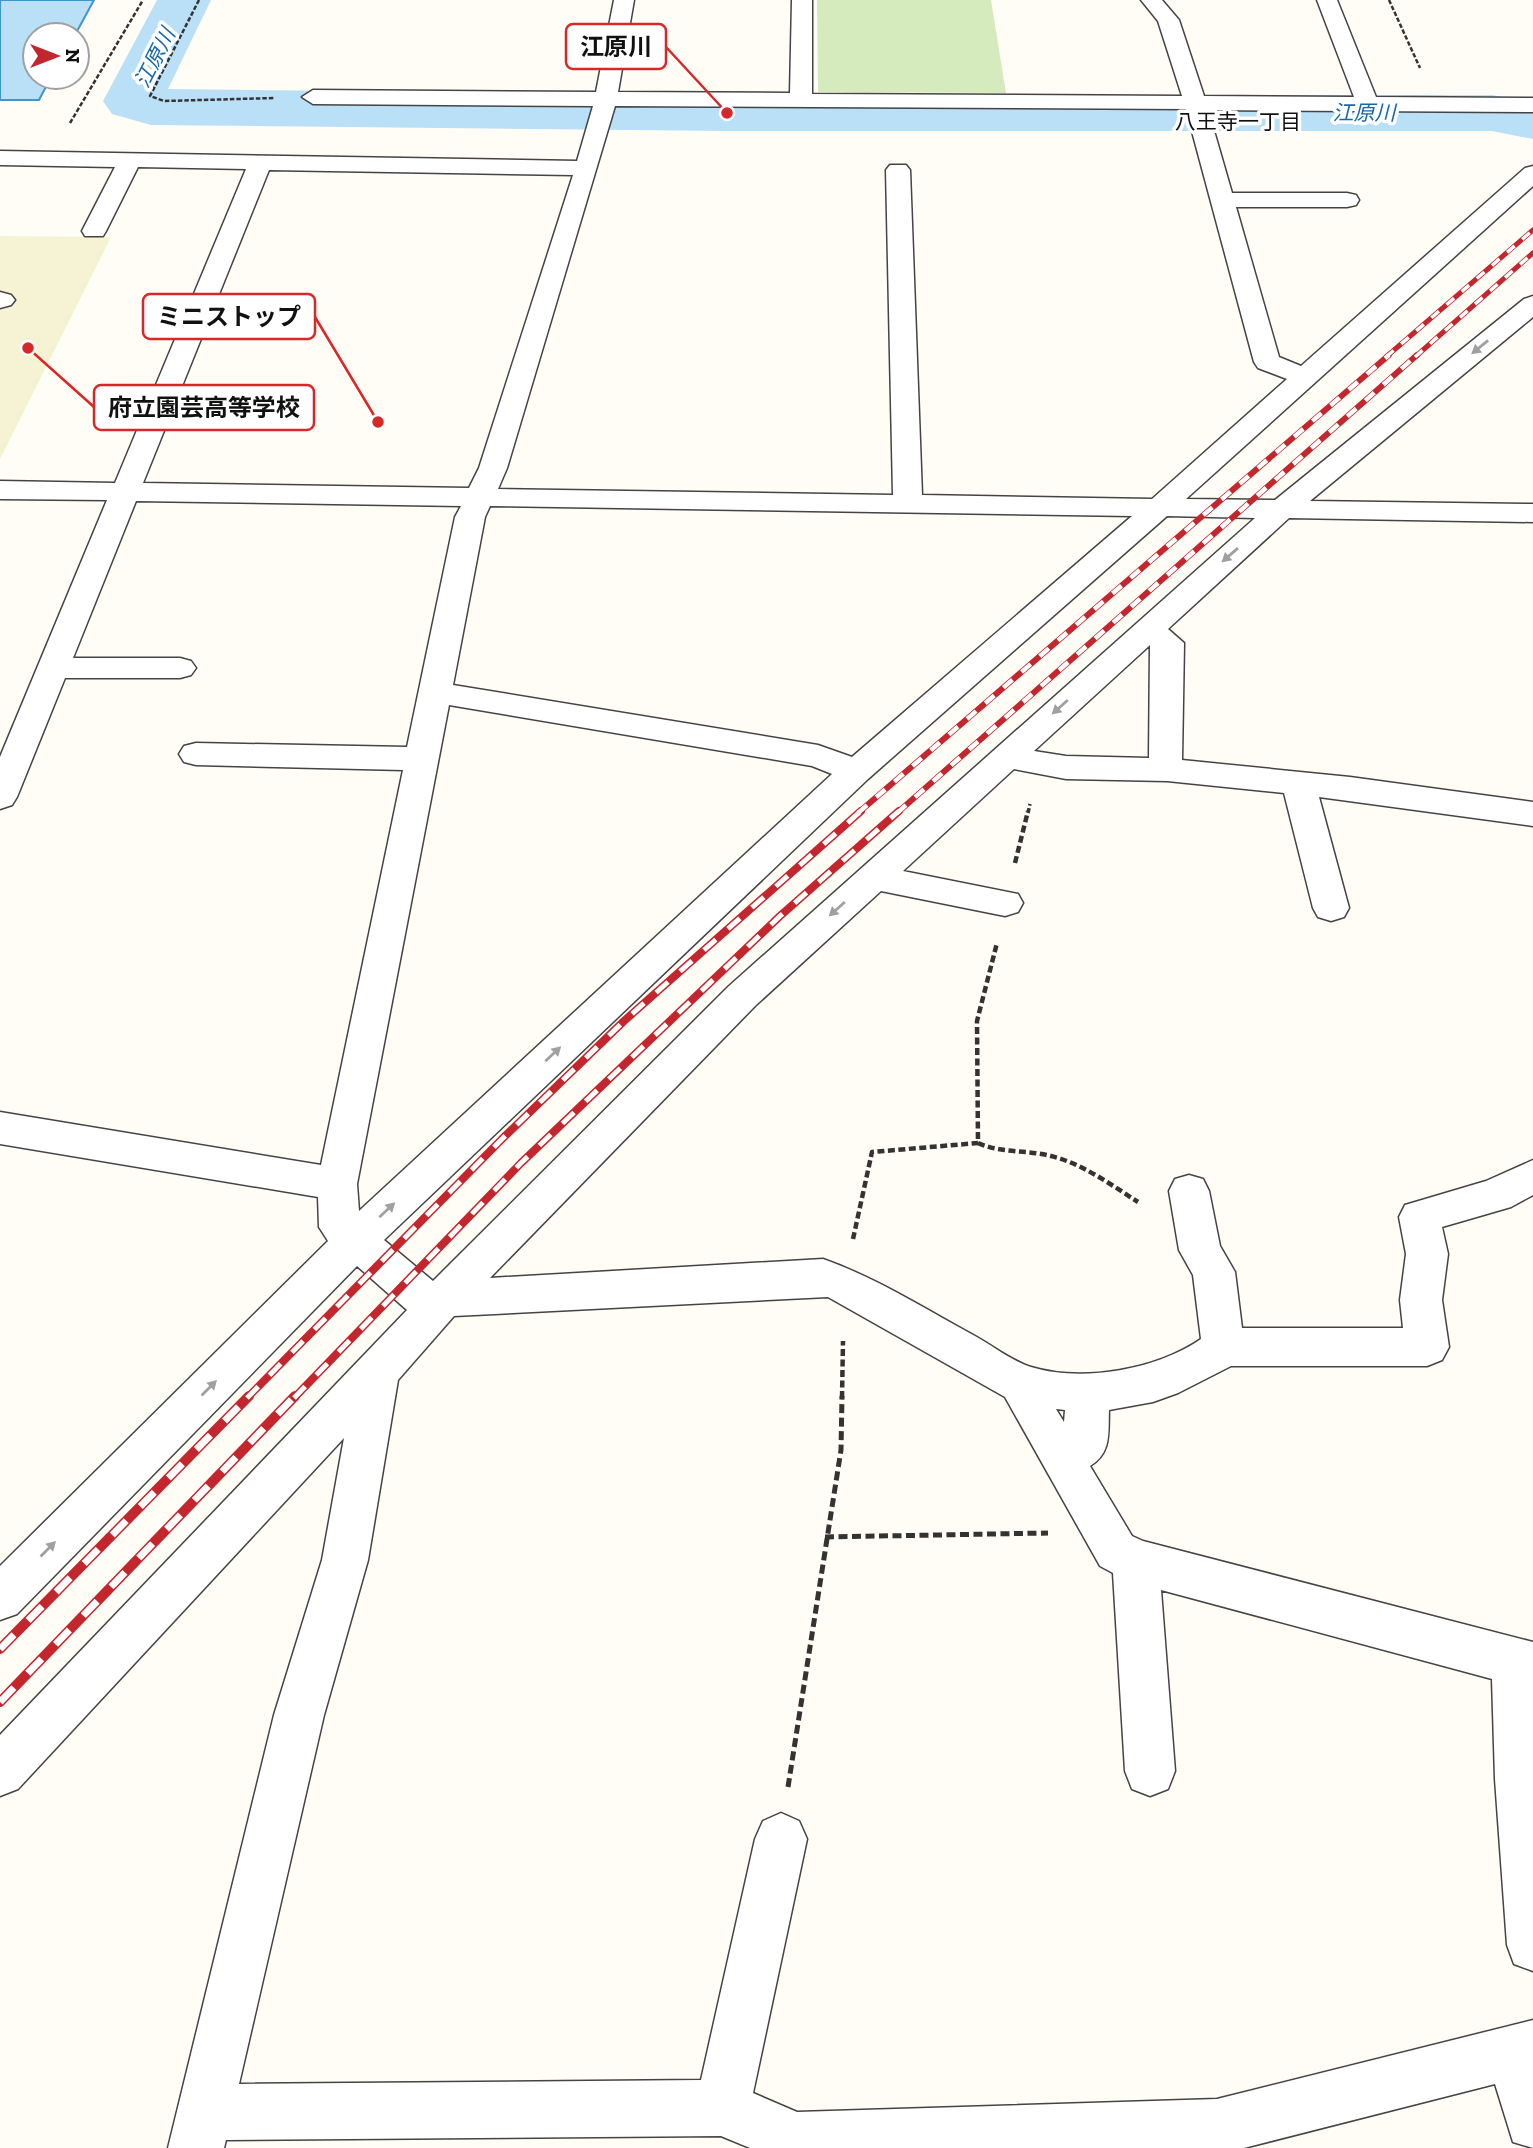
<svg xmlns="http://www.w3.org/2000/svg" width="1533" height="2148" viewBox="0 0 1533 2148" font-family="'Zilla Slab','Noto Sans JP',serif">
<rect width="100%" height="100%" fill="#fffdf5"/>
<polygon fill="#f6f3d4" points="0,236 111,237 0,459"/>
<polygon fill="#d5ebbd" points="817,0 991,0 1006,93 818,92"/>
<polygon fill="#b9e0f7" stroke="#3f96cf" stroke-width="2" points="0,0 94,0 75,35 35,35 35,77 51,77 39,100 0,100"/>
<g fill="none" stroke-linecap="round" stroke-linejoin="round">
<polygon fill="#b9e0f7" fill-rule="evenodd" points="157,0 211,0 168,89 727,95 1492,95 1533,103 1533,139 1492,131 727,131 151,125 112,114 103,101"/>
<g stroke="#444" stroke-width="3">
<g id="minor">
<path d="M614,0H634L618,92L790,93L792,0H812V94L1182,96L1158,21L1141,0H1162L1179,20L1204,96L1354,97L1317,0H1337L1376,97L1533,98V112L1208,110L1232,193H1347L1356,195L1359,200L1356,205L1347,207H1236L1279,357L1301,366L1525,168L1533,166V186L1186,499L1275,500L1524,299L1533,296V317L1310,501L1533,504V522L1289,518L1168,629L1184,643L1182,760L1350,777L1533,802V826L1319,797L1349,908L1344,917L1331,921L1318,917L1313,908L1284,793L1167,781L1066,779L1014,769L903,871L1018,894L1023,903L1018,912L1005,916L881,891L755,1006L490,1278L823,1259C877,1278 925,1309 975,1336C993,1346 1012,1361 1031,1367C1084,1383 1157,1369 1201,1339L1193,1275L1179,1250L1169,1191L1175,1179L1189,1175L1203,1179L1209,1191L1220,1246L1235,1272L1242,1328H1403L1400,1300L1406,1254L1399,1217L1405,1205L1486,1181L1533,1160V1195L1511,1207L1442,1227L1448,1254L1442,1300L1449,1347L1442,1360L1427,1366H1231L1178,1393L1153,1402L1109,1410C1108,1432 1112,1453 1090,1466L1132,1536L1143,1541L1533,1642V1971L1514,1964L1507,1945L1495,1779L1492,1679L1161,1590L1175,1771L1168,1789L1150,1796L1132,1789L1125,1771L1113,1573L1100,1566L1005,1397L828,1297L454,1316L398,1380L368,1560L324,1715L239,2084L701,2080L755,1839L763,1821L781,1813L799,1821L807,1839L753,2093L797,2112L1217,2099L1533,2020V2148L1513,2142L1495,2084L1244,2148H750L721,2136L226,2140L224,2148H168L274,1715L322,1560L344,1438L18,1789L0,1796V1735L407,1310L357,1266L17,1614L0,1620V1566L328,1241L319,1227L318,1197L0,1144V1112L321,1165L403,770L196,765L184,762L179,754L184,746L196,743L407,747L455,517L461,506L136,501L73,658H180L191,661L196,668L191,675L180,678H65L17,797L12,805L0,809V757L107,500L0,499V481L115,483L246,169L138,167L106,231L103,236H85L82,231L115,167L0,165V151L577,161L593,106L313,104L302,97L313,90L596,92ZM615,106L1186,109L1254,362L1258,368L1287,379L1152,499L922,495L910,170L906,165H890L886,170L893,495L498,489L507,468ZM269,170L573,175L479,468L469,488L143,483ZM490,506L1132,516L852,757L818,745L453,685L485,517ZM1167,516L1255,518L729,986L433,1281L384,1240L868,779ZM1150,645L1149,758L1066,756L1034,751ZM449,705L812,766L832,774L359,1211L357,1184ZM1056,1409L1065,1410L1064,1422Z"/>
<polygon points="0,292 11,295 15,300 11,305 0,308"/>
</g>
</g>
<g stroke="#333" stroke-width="2.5" stroke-dasharray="4.5 2" stroke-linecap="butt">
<polyline points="199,0 150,96 164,101 275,98"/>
<polyline points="1389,0 1420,68"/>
<polyline points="70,123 143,0"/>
</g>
<polyline stroke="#333" stroke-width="3.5" stroke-dasharray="5 2.5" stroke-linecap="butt" points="1028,813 1030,804"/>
<g stroke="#333" stroke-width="4.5" stroke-dasharray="7 3.5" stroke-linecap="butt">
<polyline points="1015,863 1028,811"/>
<path d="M978,1143C1000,1153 1024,1150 1047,1155C1080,1162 1110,1184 1138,1202"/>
<polyline points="853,1239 872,1152 978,1143 977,1021 997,943"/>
<polyline points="842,1398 843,1341"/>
</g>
<g stroke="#333" stroke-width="5" stroke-dasharray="9 4.5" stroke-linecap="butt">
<polyline points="825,1537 1048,1533"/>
<polyline points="788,1787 841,1450 842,1396"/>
</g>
<use href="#minor" fill="#fff" fill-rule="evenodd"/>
<g stroke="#c4262e" stroke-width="5">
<g id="rail-far3">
<polyline points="1386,357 1533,230"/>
<polyline points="1415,357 1533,253"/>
</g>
</g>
<g stroke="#c4262e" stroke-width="6">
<g id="rail-far2">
<polyline points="858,813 1389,355"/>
<polyline points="897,813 1417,355"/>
</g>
</g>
<g stroke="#c4262e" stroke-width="8">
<g id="rail-far1">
<polyline points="247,1398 502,1139 624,1021 861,811"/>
<polyline points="294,1398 521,1163 780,916 899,811"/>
</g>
</g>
<g stroke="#c4262e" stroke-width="10">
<g id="rail">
<polyline points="0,1649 249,1396"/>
<polyline points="0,1702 295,1396"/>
</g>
</g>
<use href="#rail-far3" stroke="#fff" stroke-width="3.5" stroke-dasharray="10" stroke-linecap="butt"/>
<use href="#rail-far2" stroke="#fff" stroke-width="4.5" stroke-dasharray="12" stroke-linecap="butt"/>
<use href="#rail-far1" stroke="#fff" stroke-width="5" stroke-dasharray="16" stroke-linecap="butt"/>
<use href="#rail" stroke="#fff" stroke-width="7" stroke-dasharray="20" stroke-linecap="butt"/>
</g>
<defs><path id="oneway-solid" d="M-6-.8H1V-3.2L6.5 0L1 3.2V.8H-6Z" transform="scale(1.75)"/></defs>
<g fill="#a0a0a0">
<use href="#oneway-solid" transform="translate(1480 347) rotate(141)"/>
<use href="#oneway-solid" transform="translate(1230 555) rotate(139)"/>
<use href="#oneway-solid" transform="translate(1060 707) rotate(138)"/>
<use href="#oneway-solid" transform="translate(837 909) rotate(138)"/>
<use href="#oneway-solid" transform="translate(553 1054) rotate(-43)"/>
<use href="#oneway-solid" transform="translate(387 1210) rotate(-43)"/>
<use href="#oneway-solid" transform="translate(209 1388) rotate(-45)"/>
<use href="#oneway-solid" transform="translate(48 1549) rotate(-45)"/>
</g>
<g text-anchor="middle" stroke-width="7" stroke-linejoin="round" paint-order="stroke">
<g font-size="21" font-style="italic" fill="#1768a6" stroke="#fff">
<text transform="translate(155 58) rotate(-63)" y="7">江原川</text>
<text x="1364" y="120">江原川</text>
</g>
<g font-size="21" fill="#111" stroke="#fff">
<text x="1238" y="129">八王寺一丁目</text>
</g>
</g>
<path fill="none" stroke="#d62828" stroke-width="2.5" d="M727 113L666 47M378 422L315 317M28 348L94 407"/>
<g fill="#d62828" stroke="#fff" stroke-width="2.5">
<circle cx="727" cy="113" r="7"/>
<circle cx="378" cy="422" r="7"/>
<circle cx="28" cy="348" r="7"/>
</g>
<g fill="#fff" stroke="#d62828" stroke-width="2.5">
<rect x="566" y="24" width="100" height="45" rx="7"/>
<rect x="143" y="294" width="172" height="45" rx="7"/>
<rect x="94" y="385" width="220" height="45" rx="7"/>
</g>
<g font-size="24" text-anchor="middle" font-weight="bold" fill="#111">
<text x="616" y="55">江原川</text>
<text x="229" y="325">ミニストップ</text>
<text x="204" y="416">府立園芸高等学校</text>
</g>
<g transform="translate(56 56) rotate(90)"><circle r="33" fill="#ffffff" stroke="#a0a0a0" stroke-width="2"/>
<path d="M0-5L12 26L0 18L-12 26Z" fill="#c4262e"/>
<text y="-10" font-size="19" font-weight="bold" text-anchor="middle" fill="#111111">N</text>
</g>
</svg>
